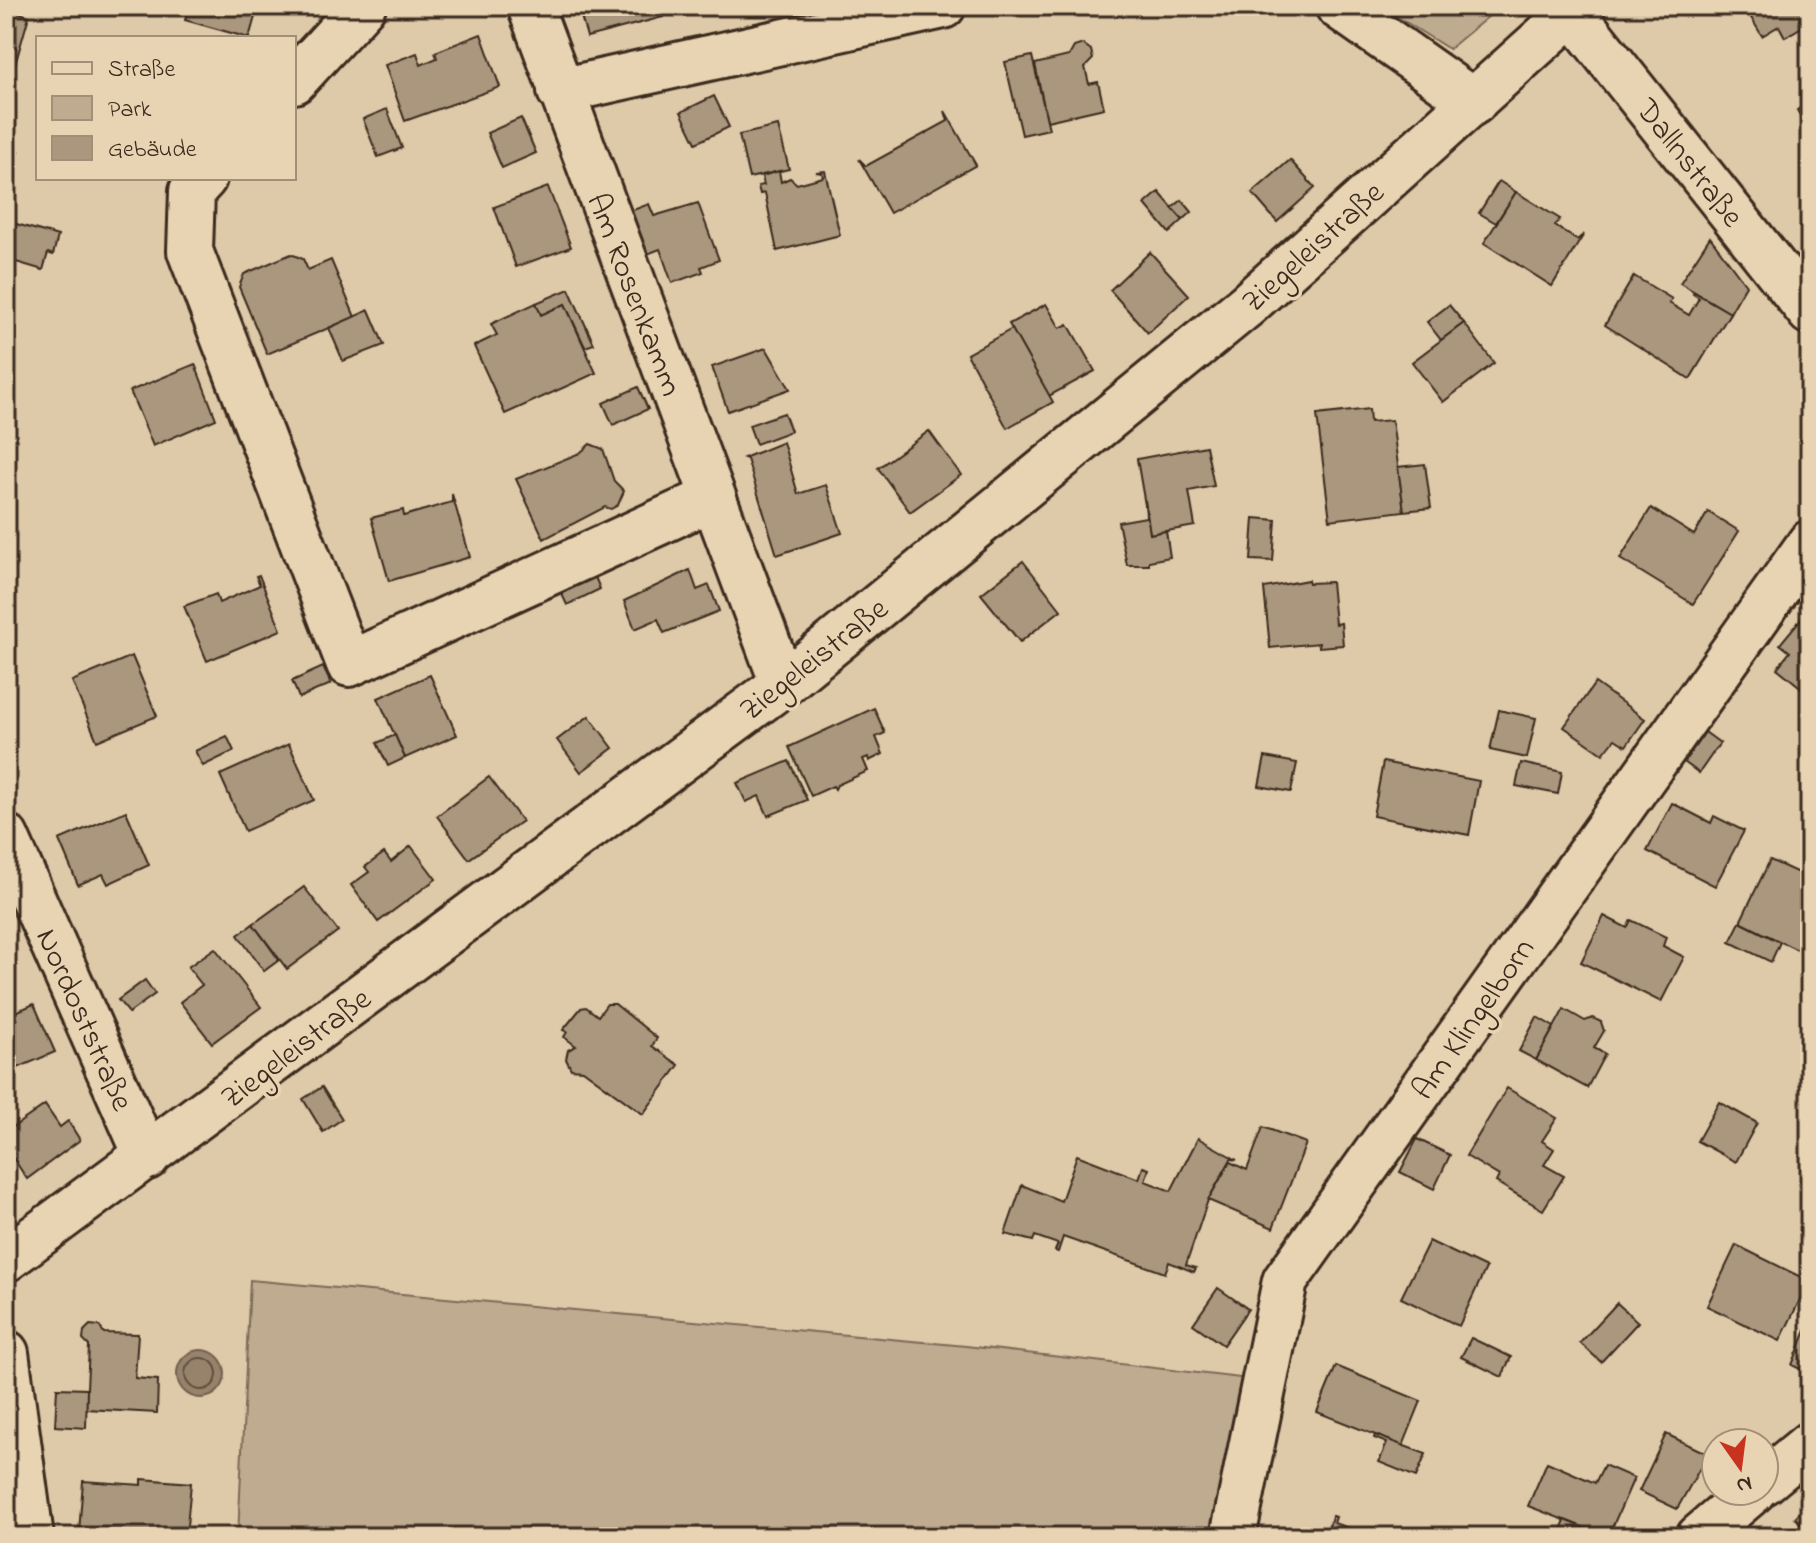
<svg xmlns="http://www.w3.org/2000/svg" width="1816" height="1543" viewBox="0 0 1816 1543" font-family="'Indie Flower',sans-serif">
<rect width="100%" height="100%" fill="#dec9a9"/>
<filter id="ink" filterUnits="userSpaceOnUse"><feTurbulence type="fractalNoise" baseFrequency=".0125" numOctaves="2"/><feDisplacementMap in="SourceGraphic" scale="16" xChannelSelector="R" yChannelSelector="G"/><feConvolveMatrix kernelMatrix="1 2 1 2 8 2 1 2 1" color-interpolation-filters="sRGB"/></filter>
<g filter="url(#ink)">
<g fill="#bfab90" stroke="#7d6a57" stroke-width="2">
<polygon points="1380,6 1501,6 1449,49"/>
<polygon points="250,1280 966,1346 1283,1383 1254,1537 238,1537"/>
</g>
<circle fill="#97836c" stroke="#725f4d" stroke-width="2" cx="201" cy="1374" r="24"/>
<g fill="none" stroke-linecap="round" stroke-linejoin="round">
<circle stroke="#604e3d" stroke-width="2" cx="201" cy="1374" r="16"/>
</g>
<g fill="#aa977e" stroke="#3b2a1e" stroke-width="2">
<polygon points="189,6 258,6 249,38 185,20"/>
<polygon points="578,6 660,6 663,17 587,37"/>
<polygon points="1744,6 1810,6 1810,22 1785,37 1779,26 1762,36"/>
<polygon points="6,9 29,16 6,96"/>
<polygon points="481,34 500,87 405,121 385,65 417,53 421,65 437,58 435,52"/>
<polygon points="1083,44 1091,50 1093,59 1085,67 1089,84 1098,82 1104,108 1047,121 1035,64 1069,56 1074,47"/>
<polygon points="1032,56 1049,129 1022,135 1005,62"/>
<polygon points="714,96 729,127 696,143 681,112"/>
<polygon points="1810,102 1810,132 1797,110"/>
<polygon points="387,109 402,148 378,157 363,119"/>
<polygon points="945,111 976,165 890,213 859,159 866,166 948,121"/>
<polygon points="521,118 536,153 502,168 487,133"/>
<polygon points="778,126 789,169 749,178 739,135"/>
<polygon points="6,148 18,151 6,192"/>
<polygon points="1290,160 1315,188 1277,222 1252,193"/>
<polygon points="779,171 781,182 790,178 797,184 823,177 822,173 816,172 825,171 840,235 777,251 765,193 760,194 758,186 764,185 762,176"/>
<polygon points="1499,181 1516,192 1496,223 1479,213"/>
<polygon points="548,187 571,247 516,267 494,207"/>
<polygon points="1159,192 1183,220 1169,233 1145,204"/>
<polygon points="1516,192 1560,219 1555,226 1577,240 1584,234 1552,286 1484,243"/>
<polygon points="1182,200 1192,212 1183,220 1172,208"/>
<polygon points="698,203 719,260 701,267 703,272 672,283 660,249 642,256 625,213 649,204 654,216"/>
<polygon points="6,221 58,236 53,255 48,253 43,270 6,259"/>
<polygon points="1710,237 1746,285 1730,313 1680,283"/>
<polygon points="1150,252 1189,295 1148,333 1110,290"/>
<polygon points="291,254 303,259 308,270 331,260 355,317 267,354 239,287 244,274"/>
<polygon points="1634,276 1672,299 1669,303 1689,315 1699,298 1693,294 1694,292 1730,313 1690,379 1605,325"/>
<polygon points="569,289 594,344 585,347 565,304 541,315 536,303"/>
<polygon points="536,303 541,315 565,304 596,373 505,414 474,346 497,335 491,324"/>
<polygon points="1046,304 1060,328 1068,324 1095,371 1049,396 1009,324"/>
<polygon points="1449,305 1464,323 1441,340 1427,322"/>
<polygon points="369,310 384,345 343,361 329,328"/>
<polygon points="1464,323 1494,363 1443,402 1412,362"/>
<polygon points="1012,329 1053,402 1007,428 967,354"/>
<polygon points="766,348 790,389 728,411 712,367"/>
<polygon points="195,364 216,419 153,446 130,391"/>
<polygon points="638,387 648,409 613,425 603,403"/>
<polygon points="1369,409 1370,422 1392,420 1404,511 1330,520 1317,415"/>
<polygon points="784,413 791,431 756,444 749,425"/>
<polygon points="929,431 961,475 910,512 878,468"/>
<polygon points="783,442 798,494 826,485 842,533 777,555 747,459 744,458"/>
<polygon points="590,444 603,449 614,481 624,491 618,505 611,509 605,507 544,539 516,479 580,453"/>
<polygon points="1206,446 1214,486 1189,491 1195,526 1150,534 1137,459"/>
<polygon points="1425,464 1431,508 1404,511 1398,467"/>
<polygon points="452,494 470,557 389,581 371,518 403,510 404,516 452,502"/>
<polygon points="1145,500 1150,534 1166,531 1170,557 1149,561 1149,565 1127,565 1118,522 1146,517"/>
<polygon points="1651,508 1694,535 1708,512 1739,531 1693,604 1620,559"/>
<polygon points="1254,518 1276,520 1273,561 1251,560"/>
<polygon points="1023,561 1061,610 1020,642 981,594"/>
<polygon points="690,570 697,590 709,585 719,611 664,633 658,619 635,629 624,601"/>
<polygon points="593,572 600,589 567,605 559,588"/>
<polygon points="259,575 281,630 207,661 184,606 216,594 219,603 260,585 256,576"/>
<polygon points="1308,580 1309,583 1331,582 1335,624 1341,623 1343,645 1319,647 1319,643 1270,648 1264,588"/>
<polygon points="1804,615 1810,620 1810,695 1777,668 1790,652 1780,644"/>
<polygon points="132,656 157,716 97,741 72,681"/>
<polygon points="323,667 331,684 299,698 292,681"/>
<polygon points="430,675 457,735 405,758 378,698"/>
<polygon points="1595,683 1645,719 1626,746 1615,739 1603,754 1564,727"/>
<polygon points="874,708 885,733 876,737 883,754 869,761 868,757 863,759 868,771 837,785 835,789 833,786 811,796 789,747"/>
<polygon points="1499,710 1536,718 1527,758 1490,750"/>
<polygon points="589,716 613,748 581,772 557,740"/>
<polygon points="1705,732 1720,743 1699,773 1684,762"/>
<polygon points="395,735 405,758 388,766 377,743"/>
<polygon points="227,736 234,751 203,766 195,751"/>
<polygon points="289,744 314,800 245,831 220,775"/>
<polygon points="1265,757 1297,763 1291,792 1259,786"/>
<polygon points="789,761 807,800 768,816 759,796 746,802 737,783"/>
<polygon points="1383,762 1479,781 1469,835 1373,816"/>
<polygon points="1521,763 1562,772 1558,794 1516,786"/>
<polygon points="489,777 522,821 469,859 437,816"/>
<polygon points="1672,803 1711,823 1714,816 1744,831 1715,886 1647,851"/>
<polygon points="126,811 149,865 108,884 103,874 78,885 59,840"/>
<polygon points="411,846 436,879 378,922 351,885 369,872 365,867 384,853 391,862"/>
<polygon points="1770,860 1807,877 1810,872 1810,956 1740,922"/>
<polygon points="304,887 338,931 287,969 253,924"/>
<polygon points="1604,916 1627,928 1631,920 1666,937 1663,946 1684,957 1661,1002 1581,962"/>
<polygon points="1740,922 1780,942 1771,962 1730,942"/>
<polygon points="253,924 279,960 264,971 238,935"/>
<polygon points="215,948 261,1007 212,1043 180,1002 202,985 188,967"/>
<polygon points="145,980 155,994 129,1013 118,1000"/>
<polygon points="34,1004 55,1052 6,1073 6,1016"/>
<polygon points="607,1004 615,1004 657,1038 652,1046 679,1065 643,1114 583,1070 571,1069 566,1059 568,1050 576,1046 564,1037 567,1032 563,1030 581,1008 586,1007 598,1016"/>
<polygon points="1564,1009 1585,1021 1593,1018 1601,1022 1604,1031 1594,1048 1605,1054 1587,1088 1536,1060"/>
<polygon points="1537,1017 1554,1027 1536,1060 1519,1051"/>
<polygon points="322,1087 342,1119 323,1132 303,1099"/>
<polygon points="1507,1088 1557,1118 1542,1141 1554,1149 1544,1165 1564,1176 1543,1210 1496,1182 1499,1176 1466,1156"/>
<polygon points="1719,1102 1757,1123 1736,1162 1697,1141"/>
<polygon points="45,1105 60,1127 68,1121 80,1140 27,1179 6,1147 6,1132"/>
<polygon points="1263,1127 1306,1143 1273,1228 1208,1200 1230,1162 1247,1170"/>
<polygon points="1198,1138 1237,1160 1231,1159 1208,1200 1186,1265 1196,1268 1194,1272 1169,1262 1165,1273 1063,1237 1058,1252 1055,1251 1058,1244 1035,1236 1033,1241 1005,1234 1022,1185 1061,1201 1077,1155 1139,1179 1143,1167 1149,1169 1145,1181 1171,1191"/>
<polygon points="1417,1139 1450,1155 1434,1189 1400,1172"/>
<polygon points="1429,1241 1486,1268 1459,1326 1401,1298"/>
<polygon points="1736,1245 1809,1281 1780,1341 1707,1306"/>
<polygon points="1218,1288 1248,1309 1223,1345 1193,1324"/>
<polygon points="1617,1303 1638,1322 1601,1362 1580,1343"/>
<polygon points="90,1325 99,1326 104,1333 138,1334 135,1378 158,1380 157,1413 86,1409 89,1346 83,1340 84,1331"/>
<polygon points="1807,1328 1810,1330 1810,1374 1792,1365"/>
<polygon points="1471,1338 1511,1357 1502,1377 1461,1357"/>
<polygon points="1336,1366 1421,1401 1403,1446 1317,1412"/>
<polygon points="57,1388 87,1389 86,1428 55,1426"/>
<polygon points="1666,1434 1708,1454 1677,1509 1639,1491"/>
<polygon points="1375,1435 1426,1454 1416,1477 1379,1462 1387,1443 1374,1438"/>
<polygon points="1547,1462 1595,1483 1604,1465 1634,1478 1608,1537 1528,1506"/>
<polygon points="142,1479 191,1483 186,1537 79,1532 83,1481 142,1485"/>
<polygon points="1810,1504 1810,1535 1795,1517"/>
<polygon points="1332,1516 1336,1517 1334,1523 1374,1537 1326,1537"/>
<polygon points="1565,1520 1602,1535 1602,1537 1558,1537"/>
</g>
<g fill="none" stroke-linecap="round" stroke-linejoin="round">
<g stroke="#3b2a1e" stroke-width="50">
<g id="minor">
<polyline points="530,6 783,684"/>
<polyline points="1338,6 1474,102"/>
<polyline points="1572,12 1810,312"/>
<polyline points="294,81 363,6"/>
<polyline points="560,91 943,6"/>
<polyline points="204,178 192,191 190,251 349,664 712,498"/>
<polyline points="6,837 147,1157"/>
<polyline points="6,1259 783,684 1247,305 1579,6"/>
<polyline points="6,1353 31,1537"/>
<polyline points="1764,1482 1810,1444"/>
<polyline points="1233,1537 1285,1281 1810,543"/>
<polyline points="1699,1537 1753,1491"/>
</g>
</g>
<use href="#minor" stroke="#e8d3b2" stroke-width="44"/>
</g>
</g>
<g text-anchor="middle" stroke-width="7" stroke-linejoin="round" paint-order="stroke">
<g font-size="32" fill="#3b2a1e" stroke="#e8d3b2">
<text transform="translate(1691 162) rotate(52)" y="11">Dallnstraße</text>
<text transform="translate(1312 246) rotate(-42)" y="11">Ziegeleistraße</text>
<text transform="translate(636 294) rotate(69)" y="11">Am Rosenkamm</text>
<text transform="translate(813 658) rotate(-38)" y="11">Ziegeleistraße</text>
<text transform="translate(1472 1018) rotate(-55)" y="11">Am Klingelborn</text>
<text transform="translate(86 1019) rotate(66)" y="11">Nordoststraße</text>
<text transform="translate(295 1047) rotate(-37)" y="11">Ziegeleistraße</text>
</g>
</g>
<rect width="1816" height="1543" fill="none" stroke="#e8d3b2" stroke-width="32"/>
<rect x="16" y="16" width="1784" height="1511" fill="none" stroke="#3b2a1e" stroke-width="3" filter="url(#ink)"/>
<rect x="36" y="36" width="260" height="144" fill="#e8d3b2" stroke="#a38f77" stroke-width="2"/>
<rect x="52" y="62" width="40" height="12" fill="#e8d3b2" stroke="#a38f77" stroke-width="2"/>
<text x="108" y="76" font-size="24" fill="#3b2a1e">Straße</text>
<rect x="52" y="96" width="40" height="24" fill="#bfab90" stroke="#a38f77" stroke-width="2"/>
<text x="108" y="116" font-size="24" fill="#3b2a1e">Park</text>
<rect x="52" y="136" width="40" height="24" fill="#aa977e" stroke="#a38f77" stroke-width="2"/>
<text x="108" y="156" font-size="24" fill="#3b2a1e">Gebäude</text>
<g transform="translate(1740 1467) rotate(166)"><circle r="38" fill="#e8d3b2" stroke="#a38f77" stroke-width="2"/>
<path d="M0-6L14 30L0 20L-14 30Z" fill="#c8321e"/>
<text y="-12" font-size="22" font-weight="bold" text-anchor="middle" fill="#3b2a1e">N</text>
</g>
</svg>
